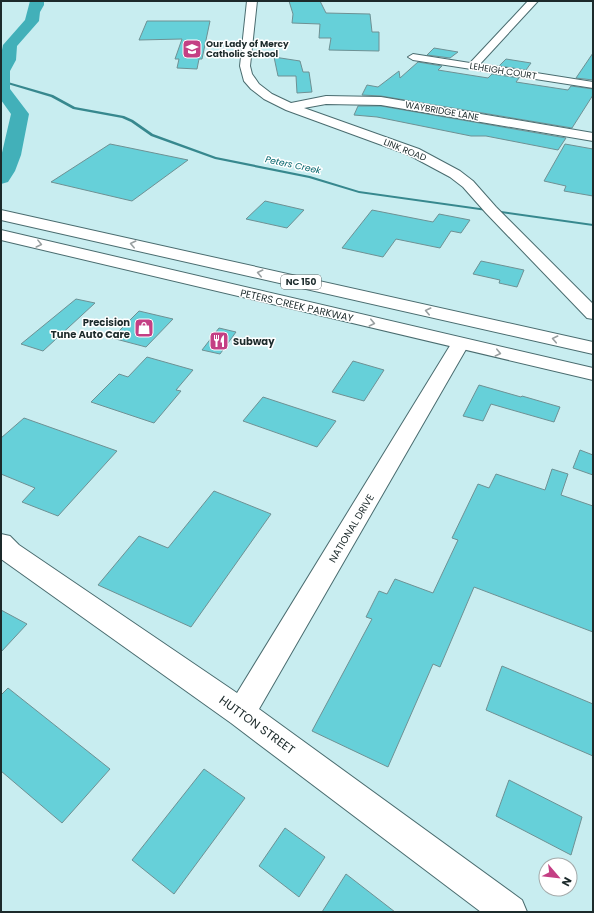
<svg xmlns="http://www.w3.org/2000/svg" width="594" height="913" viewBox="0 0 594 913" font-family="Poppins,sans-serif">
<rect width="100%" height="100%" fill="#c8edf0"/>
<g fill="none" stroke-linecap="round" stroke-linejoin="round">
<polygon fill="#37888e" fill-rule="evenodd" points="1,80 53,95 75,107 124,116 133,120 153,134 216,157 310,176 359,191 593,224 593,226 359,193 309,178 215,159 151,136 131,122 122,118 73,109 51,97 1,82"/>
<polygon fill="#42b0b9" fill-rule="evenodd" points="30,1 44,1 44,5 40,12 39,21 17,46 16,60 10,71 10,89 29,114 21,155 15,171 8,182 1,184 1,157 11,114 1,100 1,55 3,45 25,20"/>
</g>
<g fill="#66d0d9" stroke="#6e9194">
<polygon points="289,1 320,1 326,13 370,14 372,32 379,32 379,51 329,50 331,38 319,38 320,24 292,23 293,14"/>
<polygon points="147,21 210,21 202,59 199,59 197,69 177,68 179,59 175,59 182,39 139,40"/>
<polygon points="434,48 458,52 450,58 427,55"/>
<polygon points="593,53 593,80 576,78"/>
<polygon points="274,57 300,61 303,72 309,72 312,92 297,93 296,76 278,76"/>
<polygon points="506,59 531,63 526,70 499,66"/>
<polygon points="418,62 442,66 438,70 488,78 492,74 519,78 516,82 568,90 571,86 593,89 593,95 572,128 381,96 362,95 367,85 378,87 399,71 400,78"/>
<polygon points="358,106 381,106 566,138 558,150 486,136 471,136 377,117 354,115"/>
<polygon points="110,144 125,147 188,160 132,201 51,182"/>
<polygon points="565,144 593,149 593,196 564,191 566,186 544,181"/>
<polygon points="265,201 304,210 287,228 246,219"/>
<polygon points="372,210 433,222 439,214 470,220 461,233 451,231 440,248 396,239 383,257 342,248"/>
<polygon points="481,261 524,270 517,287 499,283 500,280 473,274"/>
<polygon points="76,299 95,303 43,351 21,344"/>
<polygon points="139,311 173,319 146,347 112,338"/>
<polygon points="219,328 236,332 220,354 202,350"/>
<polygon points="147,357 193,370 176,390 181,391 154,423 91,402 119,374 128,377"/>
<polygon points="353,361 384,370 364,401 332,392"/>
<polygon points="479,385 521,397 522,396 560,407 554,422 491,404 483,421 463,416"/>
<polygon points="263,397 336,421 317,447 243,421"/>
<polygon points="24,418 117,451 58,516 22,502 35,488 1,474 1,438"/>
<polygon points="580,450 593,455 593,475 573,468"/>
<polygon points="552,469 568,474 561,495 593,506 593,632 474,587 440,667 433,664 388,767 312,731 372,619 366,617 379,591 387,594 395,579 433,593 458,540 452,538 478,484 489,488 496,474 545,490"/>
<polygon points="214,491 271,514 191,627 98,585 139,536 168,548"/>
<polygon points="1,610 27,624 1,652"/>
<polygon points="502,666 593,704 593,756 486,710"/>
<polygon points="8,688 110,769 62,823 1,771 1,695"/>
<polygon points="204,769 245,798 174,894 132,860"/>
<polygon points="509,780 582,817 571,855 496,816"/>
<polygon points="285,828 325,857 299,897 259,866"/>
<polygon points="346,874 395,912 322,912"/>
</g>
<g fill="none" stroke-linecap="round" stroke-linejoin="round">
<g stroke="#4a6c6f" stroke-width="2">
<g id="street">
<polygon points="247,1 257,1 250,66 252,74 259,84 272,94 291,103 326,96 381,97 593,133 593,141 381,105 326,104 304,108 419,149 460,171 473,181 496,207 593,304 593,319 587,318 486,213 463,187 450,177 409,155 286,110 264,99 251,89 244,81 240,66"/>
<polygon points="528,1 538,1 480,64 593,82 593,88 413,60 408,57 413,54 470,63"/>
<polygon points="460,338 467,340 469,344 259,709 522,900 527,912 481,912 231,723 1,559 1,534 10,536 19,545 237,693 451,344 453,340"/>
</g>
</g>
<g stroke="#4a6c6f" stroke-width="2">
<g id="primary">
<polygon points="1,210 593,342 593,354 1,220"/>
<polygon points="1,230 593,368 593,380 1,240"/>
</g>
</g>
<use href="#street" fill="#fff" fill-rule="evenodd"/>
<use href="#primary" fill="#fff" fill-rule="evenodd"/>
</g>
<defs><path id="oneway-chevron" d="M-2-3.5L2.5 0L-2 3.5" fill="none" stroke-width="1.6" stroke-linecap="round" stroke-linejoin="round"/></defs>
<g stroke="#999fa0">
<use href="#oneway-chevron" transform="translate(39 244) rotate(14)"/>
<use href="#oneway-chevron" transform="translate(133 244) rotate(-167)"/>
<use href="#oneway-chevron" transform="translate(260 273) rotate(-167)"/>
<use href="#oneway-chevron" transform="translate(428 311) rotate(-167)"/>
<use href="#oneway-chevron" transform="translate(372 323) rotate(13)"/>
<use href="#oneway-chevron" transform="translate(555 339) rotate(-168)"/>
<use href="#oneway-chevron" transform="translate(498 353) rotate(13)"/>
</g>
<defs>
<g id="school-square" transform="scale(1)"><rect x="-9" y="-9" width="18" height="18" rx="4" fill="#c43f84" stroke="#fff"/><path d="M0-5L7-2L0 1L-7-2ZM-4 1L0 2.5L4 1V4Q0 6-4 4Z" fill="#fff"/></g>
<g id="shop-square" transform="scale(1)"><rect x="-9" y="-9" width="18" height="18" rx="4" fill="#c43f84" stroke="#fff"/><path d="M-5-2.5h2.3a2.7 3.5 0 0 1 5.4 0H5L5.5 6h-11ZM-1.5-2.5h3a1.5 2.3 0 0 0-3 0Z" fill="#fff"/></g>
<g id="restaurant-square" transform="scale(1)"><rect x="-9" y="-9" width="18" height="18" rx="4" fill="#c43f84" stroke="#fff"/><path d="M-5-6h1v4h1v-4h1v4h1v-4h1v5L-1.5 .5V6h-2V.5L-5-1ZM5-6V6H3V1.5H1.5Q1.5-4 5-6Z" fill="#fff"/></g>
</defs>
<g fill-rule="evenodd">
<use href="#school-square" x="192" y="49"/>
<use href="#shop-square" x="144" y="328"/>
<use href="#restaurant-square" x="219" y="341"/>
</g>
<g text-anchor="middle" stroke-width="3" stroke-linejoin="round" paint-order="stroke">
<g font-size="9" font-weight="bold" fill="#1c2a2b" stroke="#fff" text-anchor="start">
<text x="206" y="47">Our Lady of Mercy<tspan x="206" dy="10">Catholic School</tspan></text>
</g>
<g font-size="9" fill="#1c2a2b" stroke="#fff">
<text transform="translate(503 71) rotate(9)" y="3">LEHEIGH COURT</text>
<text transform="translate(442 111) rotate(10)" y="3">WAYBRIDGE LANE</text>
<text transform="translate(405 150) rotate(22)" y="3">LINK ROAD</text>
</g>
<g font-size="9" font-style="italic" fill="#04646b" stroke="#fff">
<text transform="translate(293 165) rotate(12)" y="3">Peters Creek</text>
</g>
<rect fill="#fff" stroke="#606a6b" stroke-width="1" x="281" y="275" width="40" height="14" rx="3"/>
<g font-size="9" font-weight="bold" fill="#1c2a2b">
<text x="301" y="285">NC 150</text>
</g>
<g font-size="10" fill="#1c2a2b" stroke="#fff">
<text transform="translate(297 305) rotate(13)" y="4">PETERS CREEK PARKWAY</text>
<text transform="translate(351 528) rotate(-59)" y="4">NATIONAL DRIVE</text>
</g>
<g font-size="10" font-weight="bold" fill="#1c2a2b" stroke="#fff" text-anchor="end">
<text x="130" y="326">Precision<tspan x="130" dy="12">Tune Auto Care</tspan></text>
<text x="233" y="345" text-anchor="start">Subway</text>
</g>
<g font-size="12" fill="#1c2a2b" stroke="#fff">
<text transform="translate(257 725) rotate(36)" y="4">HUTTON STREET</text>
</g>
</g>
<rect width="594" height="913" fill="none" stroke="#1c2a2b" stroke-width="4"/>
<g transform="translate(558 877) rotate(118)"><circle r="19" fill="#ffffff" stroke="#a4aaaa"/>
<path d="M0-3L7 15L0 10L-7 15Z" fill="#c43f84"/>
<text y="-6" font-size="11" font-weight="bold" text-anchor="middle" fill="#1c2a2b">N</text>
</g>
</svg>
